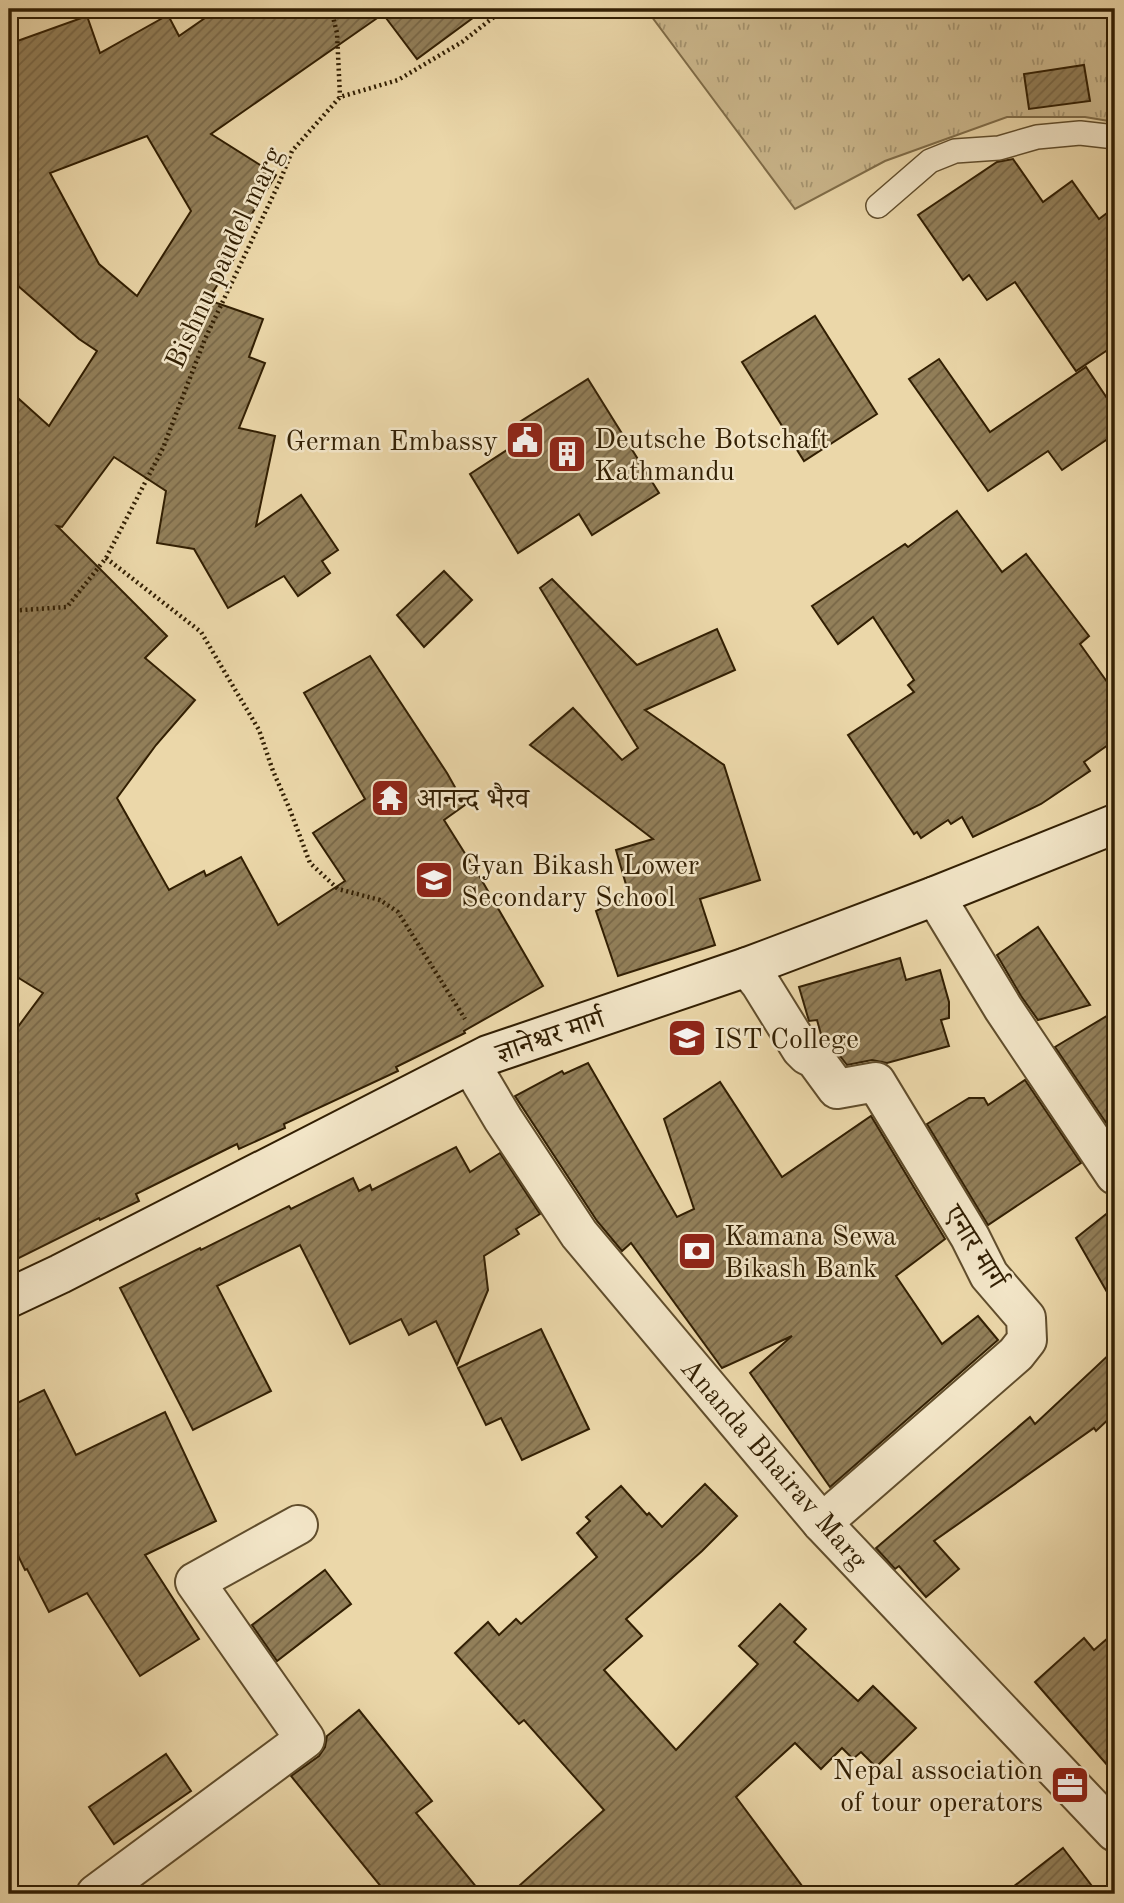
<svg xmlns="http://www.w3.org/2000/svg" width="1124" height="1903" viewBox="0 0 1124 1903" font-family="'Old Standard TT','Noto Serif Devanagari',serif">
<defs>
<pattern id="grass-tufts" width="24" height="20" patternUnits="userSpaceOnUse" patternTransform="scale(1.75)"><rect width="24" height="20" fill="#ccb88d"/><path d="M3 7l-1-3M5 7V3M7 7l1-3M15 17l-1-3M17 17v-4M19 17l1-3" fill="none" stroke="#a69571"/></pattern>
<pattern id="building-hatch" width="6" height="6" patternUnits="userSpaceOnUse" patternTransform="scale(1.75)"><rect width="6" height="6" fill="#927f59"/><path d="M-1 1l2-2M0 6l6-6M5 7l2-2" fill="none" stroke="#786747"/></pattern>
</defs>
<rect width="100%" height="100%" fill="#ebd7a9"/>
<filter id="stains"><feTurbulence type="fractalNoise" baseFrequency=".00286" numOctaves="4"/><feColorMatrix values="0 0 0 0 .2 0 0 0 0 .09 0 0 0 0 .02 0 0 0 .5 -.17"/></filter>
<radialGradient id="worn" r=".72"><stop offset=".6" stop-color="#630" stop-opacity="0"/><stop offset="1" stop-color="#630" stop-opacity=".3"/></radialGradient>
<polygon fill="url(#grass-tufts)" stroke="#7f6c48" stroke-width="2" points="646,9 1115,9 1115,122 1085,117 1007,117 885,161 795,209"/>
<g fill="url(#building-hatch)" stroke="#321f03" stroke-width="2" fill-rule="evenodd">
<path d="M218,9H485L417,59L383,14L211,134L276,175L228,252L235,257L208,300L263,319L249,357L265,363L239,428L275,436L256,526L301,495L338,550L322,561L330,573L298,596L284,576L228,608L194,549L157,543L166,491L114,457L62,527L57,526L167,636L145,658L195,700L156,745L117,798L169,890L204,871L206,876L241,857L278,925L345,881L313,833L365,799L304,693L370,656L447,773L465,805L444,820L481,879L543,986L464,1031L465,1033L396,1067L398,1071L284,1124L285,1128L239,1149L237,1144L136,1194L139,1201L100,1220L99,1218L9,1263V1039L43,993L9,972V390L49,426L97,351L79,339L9,278V44L87,16L100,53L168,15L179,36ZM147,136L191,211L137,296L99,264L50,173Z"/>
<polygon points="1084,65 1090,101 1029,109 1024,74"/>
<polygon points="1013,159 1043,202 1072,181 1099,219 1115,207 1115,345 1076,371 1015,282 987,300 969,275 963,280 918,215 997,162"/>
<polygon points="815,316 877,414 804,461 742,362"/>
<polygon points="939,359 990,432 1086,367 1115,410 1115,434 1062,470 1048,451 988,491 909,379"/>
<polygon points="588,379 659,493 592,535 579,514 518,553 470,474 530,435 521,421"/>
<polygon points="957,511 1002,572 1026,554 1089,636 1080,644 1115,693 1115,740 1084,762 1090,771 1041,804 973,837 962,817 951,824 948,820 921,838 917,832 914,834 848,735 914,692 908,685 914,680 873,617 838,644 812,606 905,544 908,547"/>
<polygon points="444,571 472,600 424,647 397,615"/>
<polygon points="552,579 637,665 717,629 735,670 645,710 724,765 760,880 700,899 715,945 618,976 596,911 629,895 616,850 653,839 530,745 573,708 622,760 638,748 540,588"/>
<polygon points="1038,927 1090,1005 1038,1020 1021,996 997,955"/>
<polygon points="900,958 906,980 940,970 949,1002 949,1018 941,1020 949,1046 887,1063 872,1060 847,1065 837,1052 835,1046 833,1047 822,1038 817,1020 809,1021 799,987"/>
<polygon points="1115,1011 1115,1136 1055,1047"/>
<polygon points="588,1063 677,1217 694,1209 664,1119 720,1082 782,1177 871,1116 945,1239 896,1276 942,1344 978,1316 998,1340 830,1487 750,1373 792,1336 722,1368 631,1243 622,1251 597,1221 515,1096 562,1071 564,1074"/>
<polygon points="1025,1080 1081,1163 988,1225 927,1124 969,1098 984,1098 988,1105"/>
<polygon points="456,1147 470,1172 500,1153 540,1214 516,1229 519,1234 484,1256 488,1290 457,1365 436,1321 409,1335 401,1319 350,1344 300,1245 217,1286 271,1391 193,1430 120,1288 200,1248 201,1250 289,1206 291,1209 353,1178 359,1191 370,1185 372,1190"/>
<polygon points="1115,1207 1115,1306 1076,1238"/>
<polygon points="541,1329 589,1429 522,1460 501,1418 486,1425 458,1368"/>
<polygon points="1115,1349 1115,1413 1096,1431 1094,1428 934,1541 959,1569 926,1597 899,1566 895,1569 876,1548 1030,1417 1035,1424"/>
<polygon points="44,1390 76,1455 165,1412 216,1521 145,1555 199,1639 140,1676 87,1593 49,1612 27,1569 25,1570 9,1537 9,1407"/>
<polygon points="705,1484 737,1516 702,1551 626,1619 642,1636 604,1670 676,1750 758,1664 739,1646 780,1604 806,1629 794,1642 858,1701 873,1686 916,1728 876,1767 861,1752 853,1759 842,1748 821,1769 795,1743 736,1797 808,1894 510,1894 604,1810 524,1720 519,1724 455,1653 488,1622 499,1635 516,1619 521,1624 597,1557 577,1533 590,1521 586,1517 621,1486 647,1515 649,1513 662,1527"/>
<polygon points="325,1570 351,1604 277,1661 252,1625"/>
<polygon points="1115,1632 1115,1774 1035,1682 1084,1638 1094,1650"/>
<polygon points="359,1710 432,1801 416,1813 482,1894 387,1894 291,1776 319,1756 325,1747 327,1736"/>
<polygon points="166,1754 191,1791 114,1844 89,1807"/>
<polygon points="1063,1848 1098,1894 1004,1894"/>
</g>
<g fill="none" stroke-linecap="round" stroke-linejoin="round">
<g stroke="#604d2c" stroke-width="26">
<polyline id="lane" points="878,206 930,161 955,151 999,148 1037,137 1080,133 1115,137"/>
</g>
<g stroke="#604d2c" stroke-width="42">
<g id="street">
<polyline points="935,896 1003,1008 1115,1175"/>
<polyline points="747,967 760,983 801,1049 807,1055 815,1059 837,1089 876,1082 970,1237 989,1275 1026,1318 1027,1340 1016,1354 822,1523"/>
<polyline points="471,1065 503,1119 579,1234 822,1523 1115,1832"/>
<polyline points="96,1894 305,1739 195,1582 298,1525"/>
</g>
</g>
<g stroke="#321f03" stroke-width="42">
<polyline id="secondary" points="9,1298 60,1274 488,1055 747,967 935,896 1115,824"/>
</g>
<g stroke="#321f03" stroke-width="4.5" stroke-dasharray="2 3.5" stroke-linecap="butt">
<polyline points="331,9 337,33 340,97"/>
<polyline points="106,558 201,632 259,730 273,771 290,810 310,863 338,889 380,900 398,912 465,1019"/>
<polyline points="9,611 67,607 106,558 163,448 205,339 280,181 292,151 340,97 398,80 462,42 504,9"/>
</g>
<use href="#lane" stroke="#f2e5c7" stroke-width="23"/>
<use href="#street" stroke="#f2e5c7" stroke-width="38"/>
<use href="#secondary" stroke="#f2e5c7" stroke-width="38"/>
</g>
<defs>
<g id="civic-square" transform="scale(2.0125)"><rect x="-9" y="-9" width="18" height="18" rx="4" fill="#8f2418" stroke="#f2e5c7"/><path d="M-.6-6.5H3V-4.5H.6V-3L4-1V1h2V6H-6V1h2V-1L-.6-3ZM-1.2 2.5V6h2.4V2.5Z" fill="#fff"/></g>
<g id="building-square" transform="scale(2.0125)"><rect x="-9" y="-9" width="18" height="18" rx="4" fill="#8f2418" stroke="#f2e5c7"/><path d="M-4-6H4V6H1V3H-1V6H-4ZM-2.5-4.3h1.7v1.8h-1.7ZM.8-4.3h1.7v1.8H.8ZM-2.5-1h1.7V.8h-1.7ZM.8-1h1.7V.8H.8Z" fill="#fff"/></g>
<g id="temple-square" transform="scale(2.0125)"><rect x="-9" y="-9" width="18" height="18" rx="4" fill="#8f2418" stroke="#f2e5c7"/><path d="M0-6L5-2H3V0L6.5 2.5H4V6H1.5V3h-3V6H-4V2.5H-6.5L-3 0V-2H-5Z" fill="#fff"/></g>
<g id="school-square" transform="scale(2.0125)"><rect x="-9" y="-9" width="18" height="18" rx="4" fill="#8f2418" stroke="#f2e5c7"/><path d="M0-5L7-2L0 1L-7-2ZM-4 1L0 2.5L4 1V4Q0 6-4 4Z" fill="#fff"/></g>
<g id="university-square" transform="scale(2.0125)"><rect x="-9" y="-9" width="18" height="18" rx="4" fill="#8f2418" stroke="#f2e5c7"/><path d="M0-5L7-2L0 1L-7-2ZM-4 1L0 2.5L4 1V4Q0 6-4 4Z" fill="#fff"/></g>
<g id="bank-square" transform="scale(2.0125)"><rect x="-9" y="-9" width="18" height="18" rx="4" fill="#8f2418" stroke="#f2e5c7"/><path d="M-6-4H6V4H-6ZM0-2.3a2.3 2.3 0 1 0 0 4.6a2.3 2.3 0 1 0 0-4.6Z" fill="#fff"/></g>
<g id="office-square" transform="scale(2.0125)"><rect x="-9" y="-9" width="18" height="18" rx="4" fill="#8f2418" stroke="#f2e5c7"/><path d="M-6-3h4V-5.5h4V-3h4V5H-6ZM-1-4.5V-3h2v-1.5ZM-6 0V1H6V0Z" fill="#fff"/></g>
</defs>
<g fill-rule="evenodd">
<use href="#civic-square" x="525" y="440"/>
<use href="#building-square" x="567" y="454"/>
<use href="#temple-square" x="390" y="798"/>
<use href="#school-square" x="434" y="880"/>
<use href="#university-square" x="687" y="1038"/>
<use href="#bank-square" x="697" y="1251"/>
<use href="#office-square" x="1070" y="1785"/>
</g>
<g text-anchor="middle" stroke-width="5" stroke-linejoin="round" paint-order="stroke">
<g font-size="28" fill="#321f03" stroke="#f2e5c7">
<text transform="translate(223 257) rotate(-65)" y="10">Bishnu paudel marg</text>
<text transform="translate(550 1035) rotate(-19)" y="10">ज्ञानेश्वर मार्ग</text>
<text transform="translate(976 1246) rotate(58)" y="10">एनार मार्ग</text>
<text transform="translate(775 1463) rotate(49)" y="10">Ananda Bhairav Marg</text>
</g>
<g font-size="28" fill="#321f03" stroke="#f2e5c7" text-anchor="start">
<text x="594" y="448">Deutsche Botschaft<tspan x="594" dy="32">Kathmandu</tspan></text>
<text x="498" y="450" text-anchor="end">German Embassy</text>
<text x="417" y="808">आनन्द भैरव</text>
<text x="461" y="874">Gyan Bikash Lower<tspan x="461" dy="32">Secondary School</tspan></text>
<text x="714" y="1048">IST College</text>
<text x="724" y="1245">Kamana Sewa<tspan x="724" dy="32">Bikash Bank</tspan></text>
<text x="1043" y="1779" text-anchor="end">Nepal association<tspan x="1043" dy="32">of tour operators</tspan></text>
</g>
</g>
<rect width="1124" height="1903" fill="none" stroke="#ebd7a9" stroke-width="35"/>
<rect x="10" y="10" width="1103" height="1882" fill="none" stroke="#321f03" stroke-width="3.5"/>
<rect x="18" y="18" width="1089" height="1868" fill="none" stroke="#321f03" stroke-width="2"/>
<rect width="100%" height="100%" filter="url(#stains)"/>
<rect width="100%" height="100%" fill="url(#worn)"/>
</svg>
